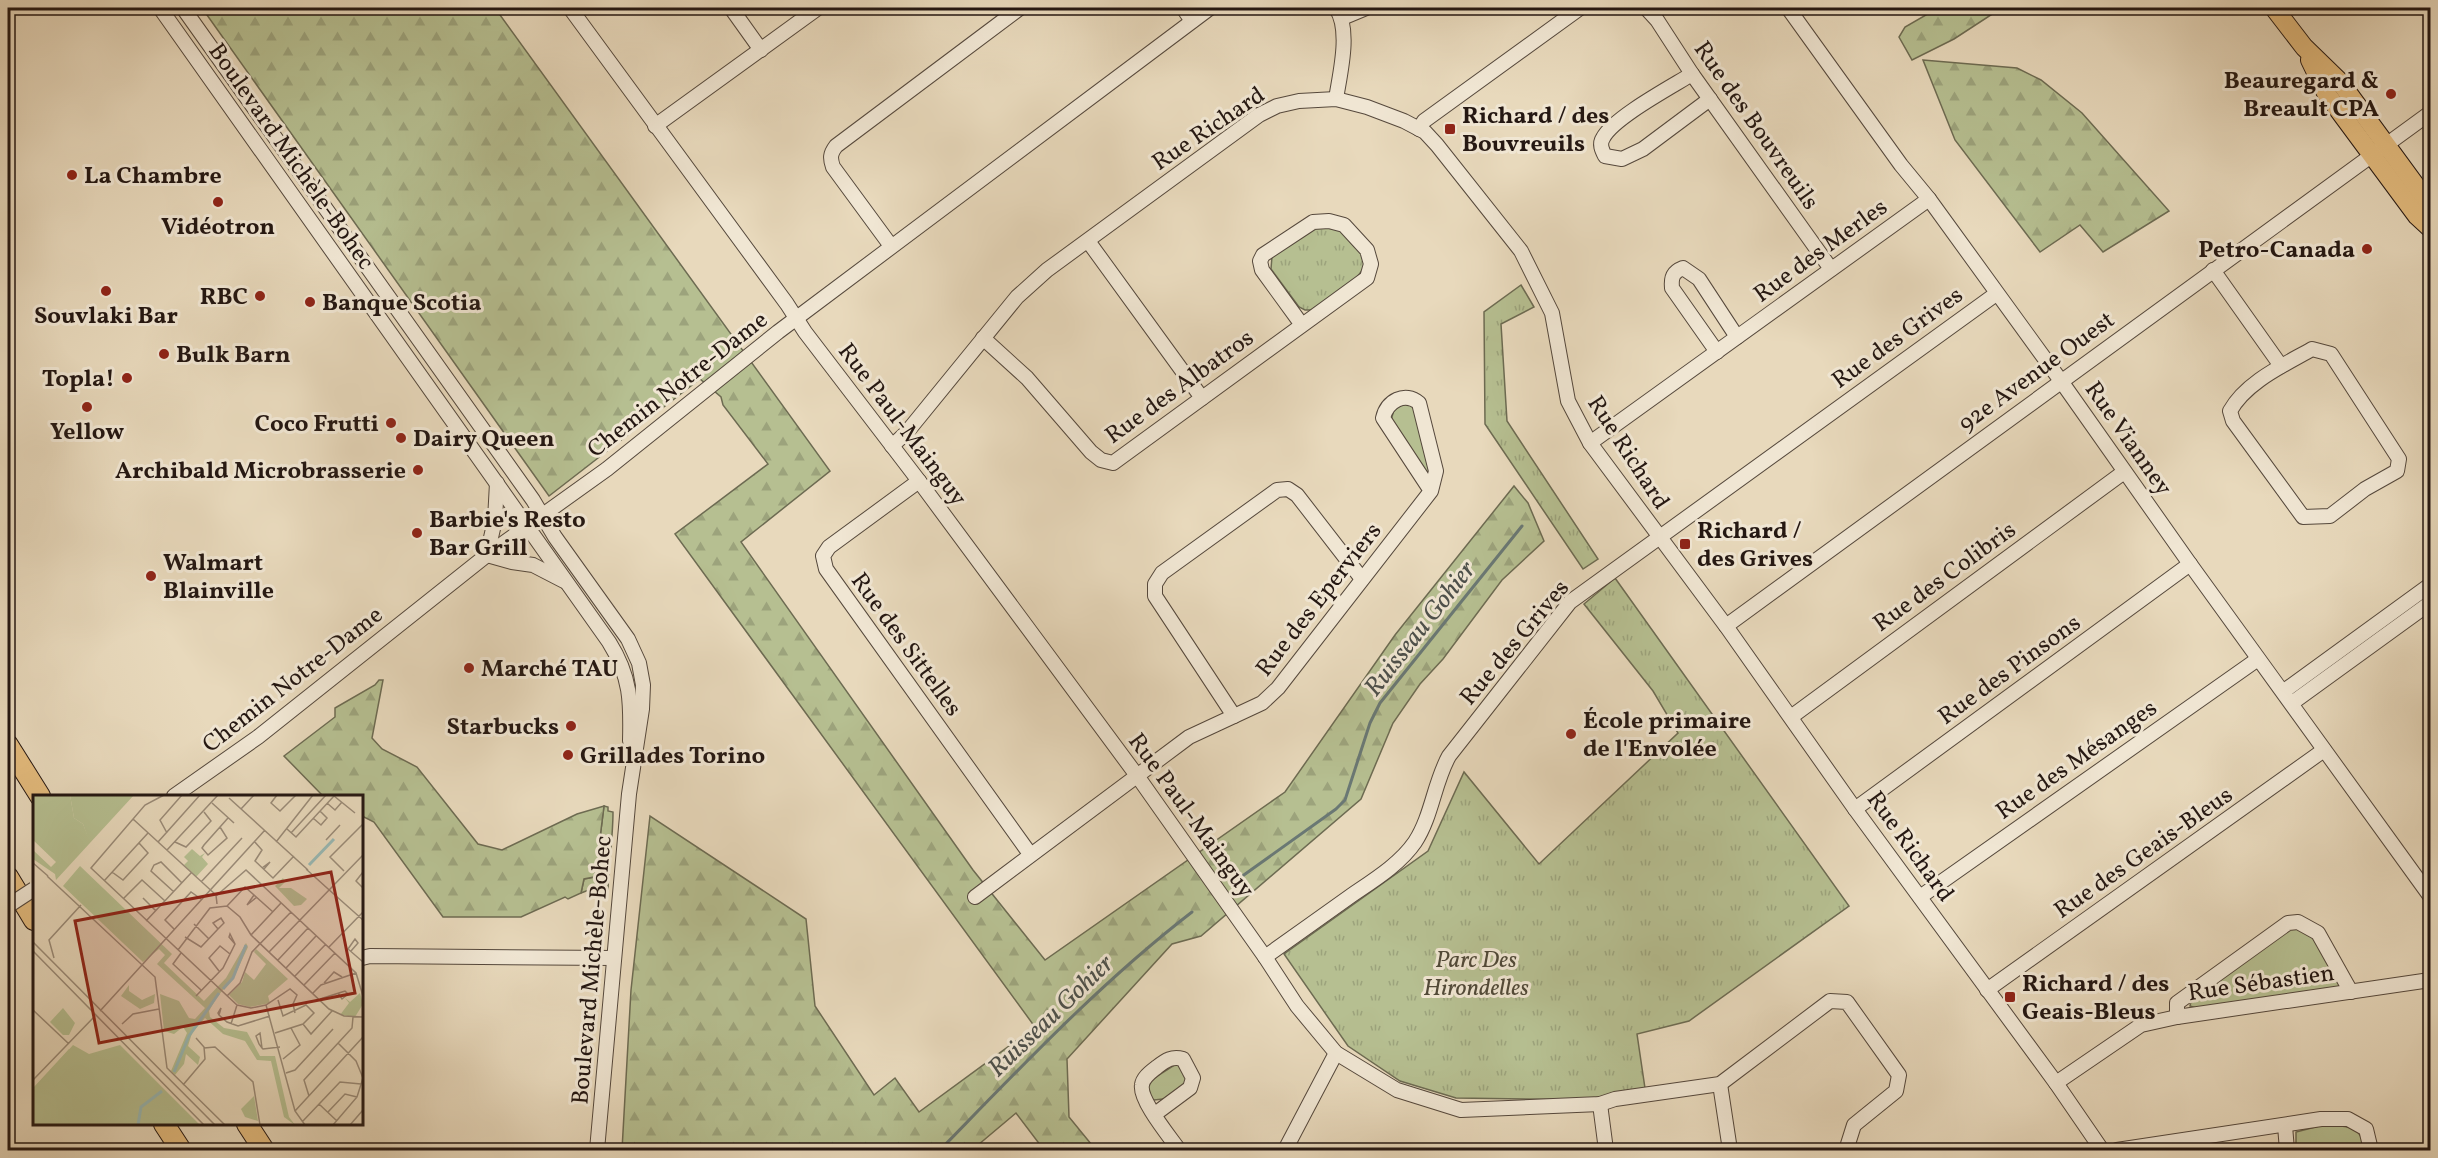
<svg xmlns="http://www.w3.org/2000/svg" width="2438" height="1158" viewBox="0 0 2438 1158" font-family="Vollkorn,serif">
<defs>
<pattern id="forest-firs" width="22" height="20" patternUnits="userSpaceOnUse" patternTransform="scale(1.5)"><rect width="22" height="20" fill="#b6bf91"/><path d="M5 1l3.5 6h-7zM16 11l3.5 6h-7z" fill="#9ca37c"/></pattern>
<pattern id="park-tufts" width="24" height="20" patternUnits="userSpaceOnUse" patternTransform="scale(1.5)"><rect width="24" height="20" fill="#b6bf91"/><path d="M3 7l-1-3M5 7V3M7 7l1-3M15 17l-1-3M17 17v-4M19 17l1-3" fill="none" stroke="#9ca37c"/></pattern>
</defs>
<rect width="100%" height="100%" fill="#e8d9bc"/>
<filter id="stains"><feTurbulence type="fractalNoise" baseFrequency=".00333" numOctaves="4"/><feColorMatrix values="0 0 0 0 .2 0 0 0 0 .09 0 0 0 0 .02 0 0 0 .5 -.17"/></filter>
<radialGradient id="worn" r=".72"><stop offset=".6" stop-color="#630" stop-opacity="0"/><stop offset="1" stop-color="#630" stop-opacity=".3"/></radialGradient>
<g fill="#b6bf91" stroke="#6d6b52" stroke-width="1.5">
<polygon points="1404,403 1412,403 1432,471 1430,473 1427,473 1391,420 1394,410"/>
<path d="M604,806L608,807V811L613,812C613,836 609,863 608,889L599,886L581,893L584,879L594,877L601,856L599,846Z"/>
<path d="M2289,928C2318,928 2328,963 2340,985L2336,989L2196,1008L2190,1006L2191,1001L2198,994Z"/>
<polygon points="1176,1064 1186,1071 1187,1083 1163,1099 1154,1100 1149,1097 1148,1087 1151,1080"/>
<polygon points="2327,1124 2355,1128 2362,1138 2363,1150 2296,1150 2296,1132"/>
</g>
<g fill="url(#forest-firs)" stroke="#6d6b52" stroke-width="1.5">
<polygon points="202,8 495,8 830,471 741,542 973,870 1045,960 1285,792 1395,635 1514,486 1528,503 1544,541 1502,580 1443,659 1420,684 1393,723 1361,799 1201,936 1172,944 1067,1059 1069,1117 1096,1150 1044,1150 1016,1113 972,1150 622,1150 631,990 650,816 806,919 815,1006 874,1095 895,1078 919,1112 1035,1027 675,534 768,464 723,405 721,397 700,379 549,496"/>
<polygon points="1938,8 1998,8 1997,11 1954,39 1912,60 1899,37 1905,27"/>
<polygon points="1923,60 2017,68 2041,80 2082,113 2169,211 2103,252 2080,225 2040,252 1955,140"/>
<polygon points="379,680 383,680 372,738 382,749 417,767 478,844 502,850 577,814 604,806 599,846 601,856 594,877 584,879 581,893 568,899 565,897 521,917 443,917 374,822 362,816 362,796 323,796 284,756 335,717 335,708 375,685"/>
</g>
<g fill="url(#park-tufts)" stroke="#6d6b52" stroke-width="1.5">
<path d="M1317,226L1340,229L1365,258C1369,277 1326,300 1311,310H1305L1299,307L1271,269L1272,256Z"/>
<polygon points="1521,285 1534,307 1501,324 1507,421 1598,559 1583,569 1485,424 1484,312"/>
<polygon points="1615,578 1849,906 1689,1021 1637,1034 1646,1095 1597,1100 1456,1098 1400,1081 1348,1046 1284,954 1428,851 1464,772 1539,864 1678,733 1653,691 1584,604"/>
</g>
<g fill="none" stroke-linecap="round" stroke-linejoin="round">
<g stroke="#6a7874" stroke-width="3">
<polyline points="1234,882 1336,809 1345,800 1370,723 1380,703 1522,526"/>
<path d="M940,1150C1021,1067 1100,983 1192,912"/>
</g>
<g stroke="#55483c" stroke-width="16">
<g id="minor">
<path d="M160,8L609,642C631,677 631,702 630,741"/>
<polyline points="183,8 533,500 555,537 628,639 639,663 643,685 642,709 629,794 597,1150"/>
<polyline points="570,8 787,304 805,332 919,481 1138,777 1265,957 1297,1006 1336,1053 1397,1090 1461,1110 1600,1104 1615,1099 1720,1084 1830,1001 1847,1002 1899,1075 1896,1091 1854,1125 1848,1144 1849,1150"/>
<polyline points="731,8 761,50"/>
<polyline points="1183,8 1192,21"/>
<path d="M1336,8C1351,30 1340,73 1336,99"/>
<polyline points="1646,8 1657,20 1692,74 1831,269"/>
<polyline points="1788,8 1901,165 1929,199 2061,381 2190,564 2430,896"/>
<polyline points="1342,18 1366,8"/>
<path d="M1692,74C1671,87 1613,118 1603,138C1599,144 1602,150 1605,156L1622,159L1643,149L1710,99"/>
<polyline points="655,126 818,8"/>
<polyline points="1419,129 1424,121 1580,8"/>
<polyline points="1088,241 1202,398"/>
<path d="M891,246L833,167C830,158 830,154 836,146L1020,8"/>
<polyline points="2213,270 2281,366"/>
<polyline points="983,338 1027,378 1091,452 1101,460 1113,463 1367,278 1371,264 1367,250 1344,225 1329,221 1313,222 1263,255 1260,261 1262,270 1302,325"/>
<path d="M2312,349L2331,354L2399,459L2397,471L2365,489L2330,516L2303,517L2233,421L2230,411C2246,382 2284,365 2312,349Z"/>
<path d="M1717,352L1672,288C1671,277 1673,272 1683,268L1699,279L1737,337"/>
<polyline points="1590,443 1929,199"/>
<polyline points="892,446 907,432 1017,297 1047,270 1259,115 1277,106 1299,101 1336,99 1367,107 1404,121 1425,132 1437,145 1521,251 1552,313 1568,401 1590,443 1726,626 1855,809 2056,1083 2102,1150"/>
<polyline points="919,481 829,547 823,556 826,569 1030,854"/>
<polyline points="487,555 512,562 533,565 564,581"/>
<polyline points="487,555 495,520 497,483"/>
<polyline points="1726,626 2430,113"/>
<polyline points="2284,691 2430,585"/>
<polyline points="2292,703 2430,603"/>
<polyline points="1234,716 1155,596 1155,584 1162,573 1277,490 1288,489 1297,495 1362,579"/>
<polyline points="1791,717 2124,472"/>
<polyline points="174,796 258,737 487,555 607,469 778,332 1210,8"/>
<polyline points="1855,809 2190,564"/>
<path d="M975,897L1189,737L1262,703L1278,688L1431,491L1436,471L1419,403C1405,391 1387,401 1383,418L1431,491"/>
<polyline points="1920,897 2258,659"/>
<path d="M1265,957C1294,936 1323,916 1352,895C1374,880 1400,864 1415,842C1432,816 1434,783 1449,756L1570,602L1996,294"/>
<polyline points="362,958 370,956 614,958"/>
<polyline points="1987,990 2324,750"/>
<polyline points="2177,1017 2177,1003 2288,923 2298,922 2318,933 2351,992"/>
<polyline points="2056,1083 2141,1025 2177,1017 2430,980"/>
<polyline points="1720,1084 1730,1150"/>
<polyline points="1600,1104 1606,1150"/>
<path d="M1155,1114L1190,1088L1193,1078L1183,1059C1172,1056 1166,1060 1157,1067C1151,1072 1143,1077 1142,1085C1139,1100 1170,1137 1179,1150"/>
<polyline points="2285,1126 2287,1150"/>
<polyline points="1285,1150 1336,1053"/>
<polyline points="2117,1150 2321,1119 2348,1119 2366,1129 2371,1150"/>
</g>
</g>
<g stroke="#241712" stroke-width="20">
<g id="major">
<polyline points="2274,8 2304,47 2340,82 2430,205"/>
<polyline points="2310,60 2326,93 2417,216 2430,228"/>
</g>
</g>
<g stroke="#241712" stroke-width="22">
<g id="highway">
<polyline points="8,745 40,796"/>
<polyline points="8,877 34,920"/>
<polyline points="164,1124 181,1150"/>
<polyline points="247,1124 264,1150"/>
</g>
</g>
<use href="#minor" stroke="#f0e6d3" stroke-width="14"/>
<use href="#major" stroke="#e4bc7e" stroke-width="18"/>
<use href="#highway" stroke="#e4bc7e" stroke-width="20"/>
<g stroke="#55483c" stroke-width="16" stroke-linecap="butt">
<polyline id="minor-bridge" points="8,906 34,889"/>
</g>
<use href="#minor-bridge" stroke="#f0e6d3" stroke-width="14"/>
</g>
<g fill="#8f2418" stroke="#f0e6d3" stroke-width="2">
<circle cx="2391" cy="94" r="6"/>
<rect x="1444" y="123" width="12" height="12" rx="3"/>
<circle cx="72" cy="175" r="6"/>
<circle cx="218" cy="202" r="6"/>
<circle cx="2367" cy="249" r="6"/>
<circle cx="106" cy="291" r="6"/>
<circle cx="260" cy="296" r="6"/>
<circle cx="310" cy="302" r="6"/>
<circle cx="164" cy="354" r="6"/>
<circle cx="127" cy="378" r="6"/>
<circle cx="87" cy="407" r="6"/>
<circle cx="391" cy="423" r="6"/>
<circle cx="401" cy="438" r="6"/>
<circle cx="418" cy="470" r="6"/>
<circle cx="417" cy="533" r="6"/>
<rect x="1679" y="538" width="12" height="12" rx="3"/>
<circle cx="151" cy="576" r="6"/>
<circle cx="469" cy="668" r="6"/>
<circle cx="571" cy="726" r="6"/>
<circle cx="1571" cy="734" r="6"/>
<circle cx="568" cy="755" r="6"/>
<rect x="2004" y="991" width="12" height="12" rx="3"/>
</g>
<g text-anchor="middle" stroke-width="6" stroke-linejoin="round" paint-order="stroke">
<g font-size="24" font-weight="bold" fill="#241712" stroke="#f0e6d3" text-anchor="start">
<text x="2379" y="88" text-anchor="end">Beauregard &amp;<tspan x="2379" dy="28">Breault CPA</tspan></text>
<text x="1462" y="123">Richard / des<tspan x="1462" dy="28">Bouvreuils</tspan></text>
<text x="84" y="183">La Chambre</text>
<text x="218" y="234" text-anchor="middle">Vidéotron</text>
<text x="2355" y="257" text-anchor="end">Petro-Canada</text>
<text x="248" y="304" text-anchor="end">RBC</text>
<text x="322" y="310">Banque Scotia</text>
<text x="106" y="323" text-anchor="middle">Souvlaki Bar</text>
<text x="176" y="362">Bulk Barn</text>
<text x="115" y="386" text-anchor="end">Topla!</text>
<text x="379" y="431" text-anchor="end">Coco Frutti</text>
<text x="87" y="439" text-anchor="middle">Yellow</text>
<text x="413" y="446">Dairy Queen</text>
<text x="406" y="478" text-anchor="end">Archibald Microbrasserie</text>
<text x="429" y="527">Barbie's Resto<tspan x="429" dy="28">Bar Grill</tspan></text>
<text x="1697" y="538">Richard /<tspan x="1697" dy="28">des Grives</tspan></text>
<text x="163" y="570">Walmart<tspan x="163" dy="28">Blainville</tspan></text>
<text x="481" y="676">Marché TAU</text>
<text x="1583" y="728">École primaire<tspan x="1583" dy="28">de l'Envolée</tspan></text>
<text x="559" y="734" text-anchor="end">Starbucks</text>
<text x="580" y="763">Grillades Torino</text>
<text x="2022" y="991">Richard / des<tspan x="2022" dy="28">Geais-Bleus</tspan></text>
</g>
<g font-size="24" fill="#241712" stroke="#f0e6d3">
<text transform="translate(1757 125) rotate(55)" y="8">Rue des Bouvreuils</text>
<text transform="translate(1208 128) rotate(-34)" y="8">Rue Richard</text>
<text transform="translate(292 156) rotate(55)" y="8">Boulevard Michèle-Bohec</text>
<text transform="translate(1820 250) rotate(-36)" y="8">Rue des Merles</text>
<text transform="translate(1897 337) rotate(-36)" y="8">Rue des Grives</text>
<text transform="translate(2036 371) rotate(-36)" y="8">92e Avenue Ouest</text>
<text transform="translate(677 384) rotate(-38)" y="8">Chemin Notre-Dame</text>
<text transform="translate(1179 386) rotate(-36)" y="8">Rue des Albatros</text>
<text transform="translate(903 424) rotate(53)" y="8">Rue Paul-Mainguy</text>
<text transform="translate(2129 438) rotate(55)" y="8">Rue Vianney</text>
<text transform="translate(1629 452) rotate(57)" y="8">Rue Richard</text>
<text transform="translate(1944 576) rotate(-36)" y="8">Rue des Colibris</text>
<text transform="translate(1318 599) rotate(-52)" y="8">Rue des Eperviers</text>
<text transform="translate(1514 642) rotate(-50)" y="8">Rue des Grives</text>
<text transform="translate(907 644) rotate(54)" y="8">Rue des Sittelles</text>
<text transform="translate(2009 669) rotate(-36)" y="8">Rue des Pinsons</text>
<text transform="translate(292 679) rotate(-38)" y="8">Chemin Notre-Dame</text>
<text transform="translate(2076 759) rotate(-35)" y="8">Rue des Mésanges</text>
<text transform="translate(1192 815) rotate(54)" y="8">Rue Paul-Mainguy</text>
<text transform="translate(1911 846) rotate(54)" y="8">Rue Richard</text>
<text transform="translate(2143 852) rotate(-35)" y="8">Rue des Geais-Bleus</text>
<text transform="translate(591 970) rotate(-85)" y="8">Boulevard Michèle-Bohec</text>
<text transform="translate(2261 982) rotate(-8)" y="8">Rue Sébastien</text>
</g>
<g font-size="24" font-style="italic" fill="#504938" stroke="#f0e6d3">
<text x="1476" y="967">Parc Des<tspan x="1476" dy="28">Hirondelles</tspan></text>
</g>
<g font-size="26" font-style="italic" fill="#4d504b" stroke="#f0e6d3">
<text transform="translate(1419 628) rotate(-52)" y="9">Ruisseau Gohier</text>
<text transform="translate(1050 1015) rotate(-44)" y="9">Ruisseau Gohier</text>
</g>
</g>
<g transform="translate(33 795)">
<rect width="330" height="330" fill="#e8d9bc"/>
<path d="M36,254L58,263L88,254L163,330H0V293Z" fill="#b6bf91"/>
<path d="M0,0H37L41,23L50,29L54,39L84,0H101L23,85L22,79L0,64V55L18,72L23,67L0,45ZM47,71L139,159L131,168L171,206L193,183L213,148L215,152L201,182L184,202L176,216L177,222L191,233L214,237L227,261H242L256,322L262,330L251,322L238,266L224,265L212,246L190,239L172,223L159,238L155,251L167,262L165,270L153,259L151,269L142,280L138,276L154,238L150,232L141,239L131,236L127,199L146,206L156,223L162,224L172,213L124,169L132,160L126,154L110,167L30,91ZM250,83L252,87L246,93H258L274,104L268,110L261,111L242,91ZM96,190V196L109,205L122,199L121,208L107,214L88,201ZM30,213L42,228L36,240H30L17,227ZM40,250L56,259L87,250L167,330H157L132,303L131,308L148,330H131L132,318L123,330L127,313L120,308L112,330H94L92,322L88,330H84V306L80,300L56,298L64,320L65,330H62L51,309L19,287L24,297L49,319L54,330H48L36,313L12,294L11,301L39,330H23L4,303L15,330H4L0,295ZM84,257L121,292L123,299L113,297L95,284L81,260ZM39,263L83,269L84,271L80,276L46,271L27,276L30,267ZM29,284H74L92,288L103,295L29,292L24,288ZM221,301L225,326L212,322L208,314Z" fill="#b6bf91" fill-rule="evenodd"/>
<path d="M37,0H84L73,20L54,40L50,29L41,23Z" fill="#b6bf91"/>
<path d="M159,54L167,61L172,58L169,62L175,69L163,82L151,70L155,66L151,62ZM223,154L255,184L235,201L237,208L217,212L205,209L196,200L209,187L212,177L221,185L233,169L221,157ZM327,198L330,209L322,222L307,220L316,208L312,203L317,207Z" fill="#b6bf91"/>
<path fill="none" stroke="#98b9b5" stroke-width="3" d="M276,70L301,44M190,194L200,183L213,150M141,277L156,241L186,198M105,330L108,312L129,296"/>
<path fill="none" stroke="#9a8b78" stroke-width="1.5" d="M131,0L112,10L58,73L204,210L218,213L233,210L257,194L264,200L260,209L262,218M244,0L238,8L247,16L263,0M196,3L275,75M179,8L201,28M294,8L302,15L309,7M208,14L221,0M280,23L288,30L294,23L287,16M100,24L183,100L184,109M187,32L194,43L175,60L169,53L171,50L195,23M254,34L263,42L301,1L322,18M134,38L127,25L149,0M258,38L293,0M293,45L307,30M221,46L229,55L222,66L240,83L261,61M125,47L167,0M142,47L153,52L178,26L171,17M243,47L280,0M134,55L185,0M0,68L15,81M229,73L237,67L231,74M273,74L304,102M311,76L297,62L330,29M79,77L90,85L115,58L106,48M330,77L323,86L330,93M14,81L122,182L134,273L192,330M71,86L115,38M168,87L209,43M141,97L118,76L121,70L128,67L149,88M221,100L214,110L224,102M183,101L213,75L323,178L330,201M303,101L330,125M110,103L123,116M90,104L109,85L132,106M194,111L212,92L240,117M113,126L158,78M161,129L176,144M141,134L132,125L158,97L168,104M218,140L248,108M152,142L168,152L185,134L191,128L188,123L180,128L185,134M0,147L182,330M296,152L330,117M145,155L177,113L194,111L207,122L218,140L296,214L311,221L330,222M0,156L171,330M318,156L325,148L322,144L315,154L330,167M236,157L330,60M148,158L140,169L168,195M21,163L16,145L48,110M245,165L275,133M253,173L283,141M186,176L176,163L187,151L197,159M262,181L293,149M291,188L301,177L309,182M271,190L302,158M280,198L288,190L323,178M163,201L190,173L202,149L197,139L196,142L202,149M194,201L207,188L219,157L258,117M287,204L309,197L312,196L315,199L309,204L305,198M233,210L262,316L272,330M0,215L36,249M67,216L232,35M186,220L188,213L185,218L186,220L194,227L205,231L237,221M89,229L100,219L126,214M198,229L204,210M270,229L278,239L299,216M242,238L270,229L281,218L273,210L250,221L245,205M171,253L182,252L220,287L227,330M229,253L227,238L223,241L226,249L229,253L230,254L247,252M250,264L267,250L258,233M253,278L262,275L300,234M0,285L62,221M150,290L172,264L171,252L163,243M276,301L271,285L319,233L320,222M286,309L304,326M262,316L330,242M295,317L312,299L324,302M269,327L307,287L328,289M300,330L324,302L330,283L323,266L305,248M317,330L330,315"/>
<path fill="#8f2418" fill-opacity="0.15" stroke="#8f2418" stroke-width="3" d="M298,77L322,198L66,248L42,126Z"/>
<rect width="330" height="330" fill="none" stroke="#241712" stroke-width="3"/>
</g>
<rect width="2438" height="1158" fill="none" stroke="#e8d9bc" stroke-width="30"/>
<rect x="9" y="9" width="2420" height="1140" fill="none" stroke="#241712" stroke-width="3"/>
<rect x="15" y="15" width="2408" height="1128" fill="none" stroke="#241712" stroke-width="1.5"/>
<rect width="100%" height="100%" filter="url(#stains)"/>
<rect width="100%" height="100%" fill="url(#worn)"/>
</svg>
